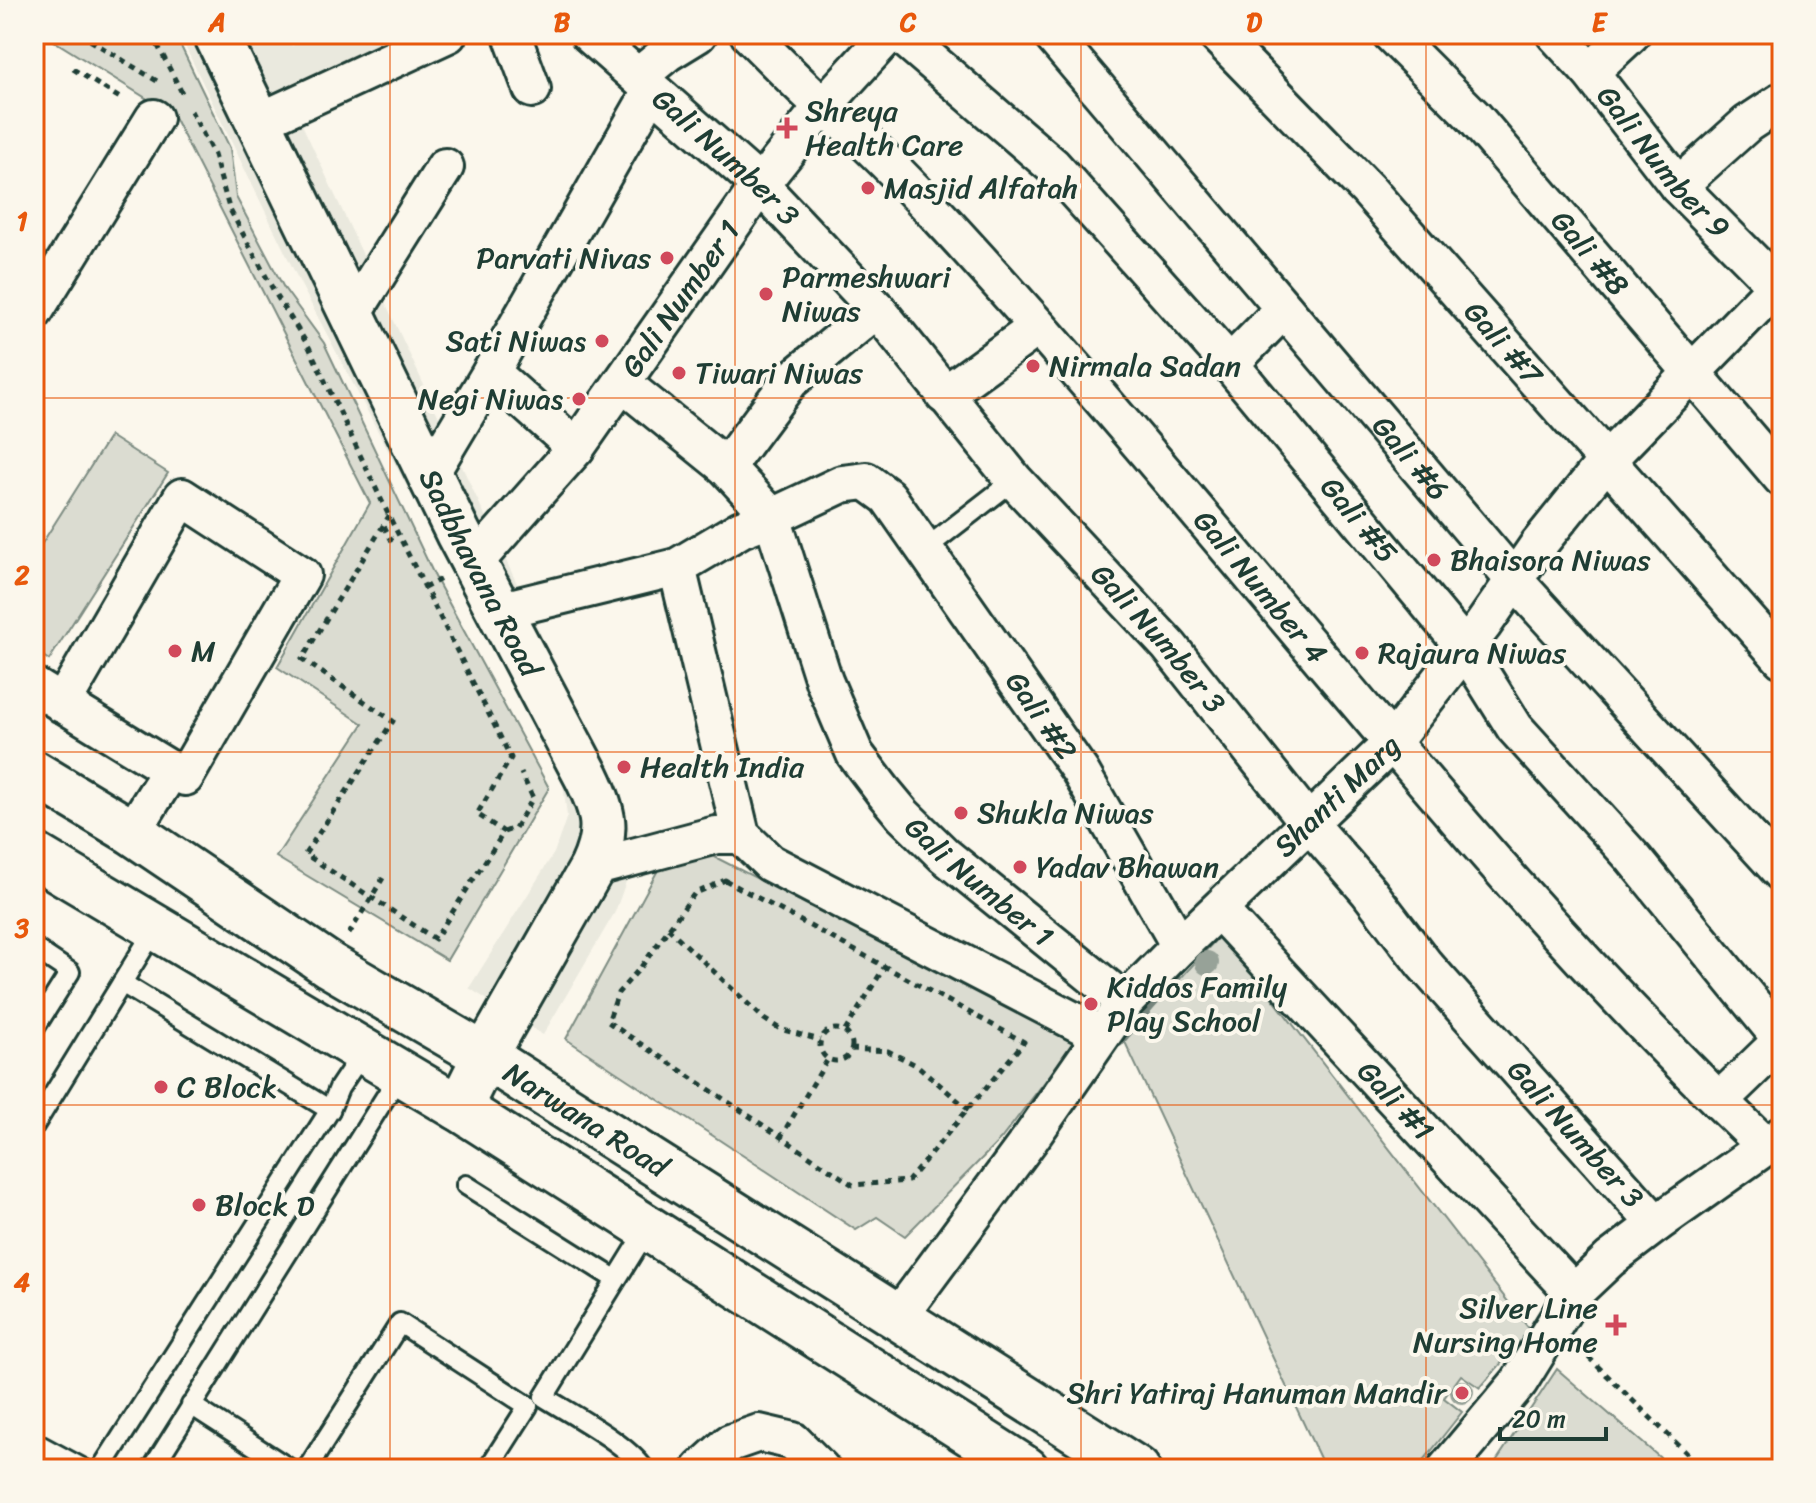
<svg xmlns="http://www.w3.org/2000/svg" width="1816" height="1503" viewBox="0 0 1816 1503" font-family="Sriracha,sans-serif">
<rect width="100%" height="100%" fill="#fbf7ec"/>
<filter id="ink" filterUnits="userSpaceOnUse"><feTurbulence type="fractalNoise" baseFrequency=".0125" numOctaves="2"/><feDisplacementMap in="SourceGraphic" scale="16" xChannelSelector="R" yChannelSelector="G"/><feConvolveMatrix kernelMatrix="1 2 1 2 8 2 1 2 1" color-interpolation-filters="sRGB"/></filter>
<g filter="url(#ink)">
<polygon fill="#eae9de" points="179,34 286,34 292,46 314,34 483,34 298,116 627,819 632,845 628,876 615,912 543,1035 469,988 554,853 567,816 563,783 301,285"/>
<g fill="#dbdcd1" stroke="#7d8c82" stroke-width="2">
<polygon points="43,34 175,34 230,148 236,197 284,288 324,343 437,581 549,788 447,960 276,857 363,724 277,667 370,503 173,115"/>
<polygon points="110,436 168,473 49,660 34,650 34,556"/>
<polygon points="707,853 1076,1041 1001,1139 905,1236 877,1217 856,1230 566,1039 658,870"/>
<polygon points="1222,933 1530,1330 1480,1388 1461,1375 1444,1398 1462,1412 1417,1469 1325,1469 1124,1040"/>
<polygon points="1557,1369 1673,1469 1491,1469"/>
</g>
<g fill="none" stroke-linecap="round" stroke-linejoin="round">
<polyline stroke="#74847b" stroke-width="11" points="1118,1042 1175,976"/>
<g stroke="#1f3d34" stroke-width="24">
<g id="lane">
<polyline points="925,549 1014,480"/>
<polyline points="34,948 70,972 34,1029"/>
<polyline points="122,983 330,1110"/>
<polyline points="34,1126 155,929"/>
<polyline points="466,1185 615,1279"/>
<polyline points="191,1405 290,1469"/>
<polyline points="34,1442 84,1469"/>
<polyline points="101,1469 330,1110 339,1088 363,1052"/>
<polyline points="152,1469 400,1074"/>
<polyline points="307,1469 400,1323 528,1406 488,1469"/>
<path d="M644,1469C626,1443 571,1414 544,1397L647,1230"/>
</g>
</g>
<g stroke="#1f3d34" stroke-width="42">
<g id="street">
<path id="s1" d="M589,34L760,185L877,309L1014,480L1169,646L1309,823L1369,892L1424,964L1656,1224"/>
<path id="s2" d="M749,34C774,59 799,85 825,108C835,116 845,123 855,132C919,192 978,259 1037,325C1280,599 1500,895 1767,1147"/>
<path id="s3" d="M900,34L1053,166L1230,364L1465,648L1515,728L1634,859L1782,1040"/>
<path id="s4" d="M1051,34L1515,581L1782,873"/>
<path id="s5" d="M1216,34L1368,190L1782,659"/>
<path id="s6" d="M1391,34L1474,117L1782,478"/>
<path id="s7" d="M1555,34L1590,72L1678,186L1782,291"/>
<polyline points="513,38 532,89"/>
<polyline points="1590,72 1631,34"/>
<polyline points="639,76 667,53 698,34"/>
<polyline points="258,122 448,34"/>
<polyline points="1678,186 1747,124 1782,101"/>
<polyline points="34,312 154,118"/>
<polyline points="352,315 445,167"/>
<polyline points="1230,364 1284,309"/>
<polyline points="491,372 576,448"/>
<path id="s8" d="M622,383L726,467L772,517L824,681L855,754L883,791L903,815L944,855L1125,1002"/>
<polyline points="944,395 1038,327"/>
<polyline points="726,467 790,381 877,309"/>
<polyline points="430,474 491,372 652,90"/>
<path id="s9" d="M474,563L576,448L760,185L823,106L889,34"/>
<polyline points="677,567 741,835 770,863 1101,1035"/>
<path id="s10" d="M498,611L677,567L741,529L772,517L842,484L866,481L888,497L1080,771L1180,946"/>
<polyline points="34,686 171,770 185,777 302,575 182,497 62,704"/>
<polyline points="132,832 171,770"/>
<polyline points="592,868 716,835 741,835"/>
<path id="s11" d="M1219,910L1574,1293"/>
<polyline points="1719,1101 1782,1040"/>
<path id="s12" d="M898,1317L1030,1139L1125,1002L1180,946L1391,744L1483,625L1539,544L1606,461L1782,280"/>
<polyline points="701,1469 730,1443 759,1433 793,1441 821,1469"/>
<polyline points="1446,1469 1519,1382 1574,1293 1610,1259 1656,1224 1782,1135"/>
</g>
</g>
<g stroke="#1f3d34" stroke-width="50">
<g id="secondary">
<path id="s13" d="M216,34L458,533L587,777C604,812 609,831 592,868L485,1056L459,1108"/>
<path id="s14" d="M34,773L132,832L329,965L485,1056L1137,1469"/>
<polyline points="34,855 459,1108 1026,1469"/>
</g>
</g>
<g stroke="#1f3d34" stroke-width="5" stroke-dasharray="6 6" stroke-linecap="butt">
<polyline points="80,34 157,81"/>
<polyline points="152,34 183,95"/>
<polyline points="73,69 123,100"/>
<polyline points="191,111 214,155 229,208 275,293 309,347 389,516 511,758 477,814 504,832 435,939 305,854 393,721 302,659 389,516"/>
<polyline points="384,526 392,541"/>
<polyline points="424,588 441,579"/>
<polyline points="504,832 515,828 533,798 521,773"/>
<polygon points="725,880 1024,1042 908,1181 853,1185 608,1022 618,993 641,967 694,894"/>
<polyline points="668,928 764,1019 780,1029 820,1040"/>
<polyline points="349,934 383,878"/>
<circle cx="836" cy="1045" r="16"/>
<polyline points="845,1031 885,966"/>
<polyline points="851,1049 888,1051 918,1066 969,1110"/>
<polyline points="780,1138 828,1059"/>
<polyline points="1580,1349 1703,1469"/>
</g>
<use href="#lane" stroke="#fbf7ec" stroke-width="18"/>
<use href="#street" stroke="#fbf7ec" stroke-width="36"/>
<use href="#secondary" stroke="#fbf7ec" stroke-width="44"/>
</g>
<g fill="#97a298">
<circle cx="1207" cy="963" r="12"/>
<circle cx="1462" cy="1392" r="12"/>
</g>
</g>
<path fill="none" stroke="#e8590c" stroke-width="2" stroke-opacity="0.55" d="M390,34V1469M735,34V1469M1081,34V1469M1426,34V1469M34,398H1782M34,752H1782M34,1105H1782"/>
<g fill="#d1495b" stroke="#fbf7ec" stroke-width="3">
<path d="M783 116h8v8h8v8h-8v8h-8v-8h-8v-8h8z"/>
<circle cx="868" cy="188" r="8"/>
<circle cx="667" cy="258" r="8"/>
<circle cx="766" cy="294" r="8"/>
<circle cx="602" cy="341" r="8"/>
<circle cx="1033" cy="366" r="8"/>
<circle cx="679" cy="373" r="8"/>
<circle cx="579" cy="399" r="8"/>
<circle cx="1434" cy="560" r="8"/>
<circle cx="175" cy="651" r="8"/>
<circle cx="1362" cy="653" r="8"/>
<circle cx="624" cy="767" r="8"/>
<circle cx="961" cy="813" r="8"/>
<circle cx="1020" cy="867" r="8"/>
<circle cx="1091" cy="1004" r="8"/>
<circle cx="161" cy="1087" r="8"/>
<circle cx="199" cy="1205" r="8"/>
<path d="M1612 1313h8v8h8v8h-8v8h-8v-8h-8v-8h8z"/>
<circle cx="1462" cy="1393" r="8"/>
</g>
<g text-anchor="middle" stroke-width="8" stroke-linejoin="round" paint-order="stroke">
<g font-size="30" fill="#1f3d34" stroke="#fbf7ec" text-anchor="start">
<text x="805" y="121">Shreya<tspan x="805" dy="34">Health Care</tspan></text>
<text x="884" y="198">Masjid Alfatah</text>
<text x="651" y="268" text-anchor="end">Parvati Nivas</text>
<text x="782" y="287">Parmeshwari<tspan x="782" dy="34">Niwas</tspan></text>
<text x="586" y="351" text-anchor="end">Sati Niwas</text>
<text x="1049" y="376">Nirmala Sadan</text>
<text x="695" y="383">Tiwari Niwas</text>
<text x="563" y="409" text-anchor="end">Negi Niwas</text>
<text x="1450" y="570">Bhaisora Niwas</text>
<text x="191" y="661">M</text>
<text x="1378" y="663">Rajaura Niwas</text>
<text x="640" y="777">Health India</text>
<text x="977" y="823">Shukla Niwas</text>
<text x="1036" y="877">Yadav Bhawan</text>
<text x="1107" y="997">Kiddos Family<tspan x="1107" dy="34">Play School</tspan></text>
<text x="177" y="1097">C Block</text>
<text x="215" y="1215">Block D</text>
<text x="1598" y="1318" text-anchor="end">Silver Line<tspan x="1598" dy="34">Nursing Home</tspan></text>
<text x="1446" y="1403" text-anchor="end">Shri Yatiraj Hanuman Mandir</text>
</g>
<g font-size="30" fill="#1f3d34" stroke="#fbf7ec">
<text dy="10" stroke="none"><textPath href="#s1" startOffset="184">Gali Number 3</textPath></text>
<text dy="10" stroke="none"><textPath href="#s7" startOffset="168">Gali Number 9</textPath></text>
<text dy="10" stroke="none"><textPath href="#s6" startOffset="296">Gali #8</textPath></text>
<text dy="10" stroke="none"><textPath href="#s9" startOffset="336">Gali Number 1</textPath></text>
<text dy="10" stroke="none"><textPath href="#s5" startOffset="422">Gali #7</textPath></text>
<text dy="10" stroke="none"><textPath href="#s4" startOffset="556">Gali #6</textPath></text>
<text dy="10" stroke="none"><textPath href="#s3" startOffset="670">Gali #5</textPath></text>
<text dy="10" stroke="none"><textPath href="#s13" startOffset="600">Sadbhavana Road</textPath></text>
<text dy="10" stroke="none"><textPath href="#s2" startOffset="754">Gali Number 4</textPath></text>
<text dy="10" stroke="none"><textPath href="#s1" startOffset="832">Gali Number 3</textPath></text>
<text dy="10" stroke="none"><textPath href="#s10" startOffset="688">Gali #2</textPath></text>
<text dy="10" stroke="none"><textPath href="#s12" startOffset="684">Shanti Marg</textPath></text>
<text dy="10" stroke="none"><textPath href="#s8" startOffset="632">Gali Number 1</textPath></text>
<text dy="10" stroke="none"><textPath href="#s11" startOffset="260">Gali #1</textPath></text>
<text dy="10" stroke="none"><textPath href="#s14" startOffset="652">Narwana Road</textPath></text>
<text dy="10" stroke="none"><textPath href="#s1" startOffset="1480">Gali Number 3</textPath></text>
</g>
</g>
<rect width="1816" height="1503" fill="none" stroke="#fbf7ec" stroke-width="88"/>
<path d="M1500 1427v12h106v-12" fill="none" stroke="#1f3d34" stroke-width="4"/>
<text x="1512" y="1427" font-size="24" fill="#1f3d34" stroke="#fbf7ec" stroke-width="6" paint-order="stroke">20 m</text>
<rect x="44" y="44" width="1728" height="1415" fill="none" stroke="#e8590c" stroke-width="3"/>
<g font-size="26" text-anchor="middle" font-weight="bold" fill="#e8590c">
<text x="217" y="31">A</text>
<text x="562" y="31">B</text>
<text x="908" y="31">C</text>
<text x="1254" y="31">D</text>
<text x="1599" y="31">E</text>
<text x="22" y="230">1</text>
<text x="22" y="584">2</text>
<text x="22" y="937">3</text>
<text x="22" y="1291">4</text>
</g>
</svg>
